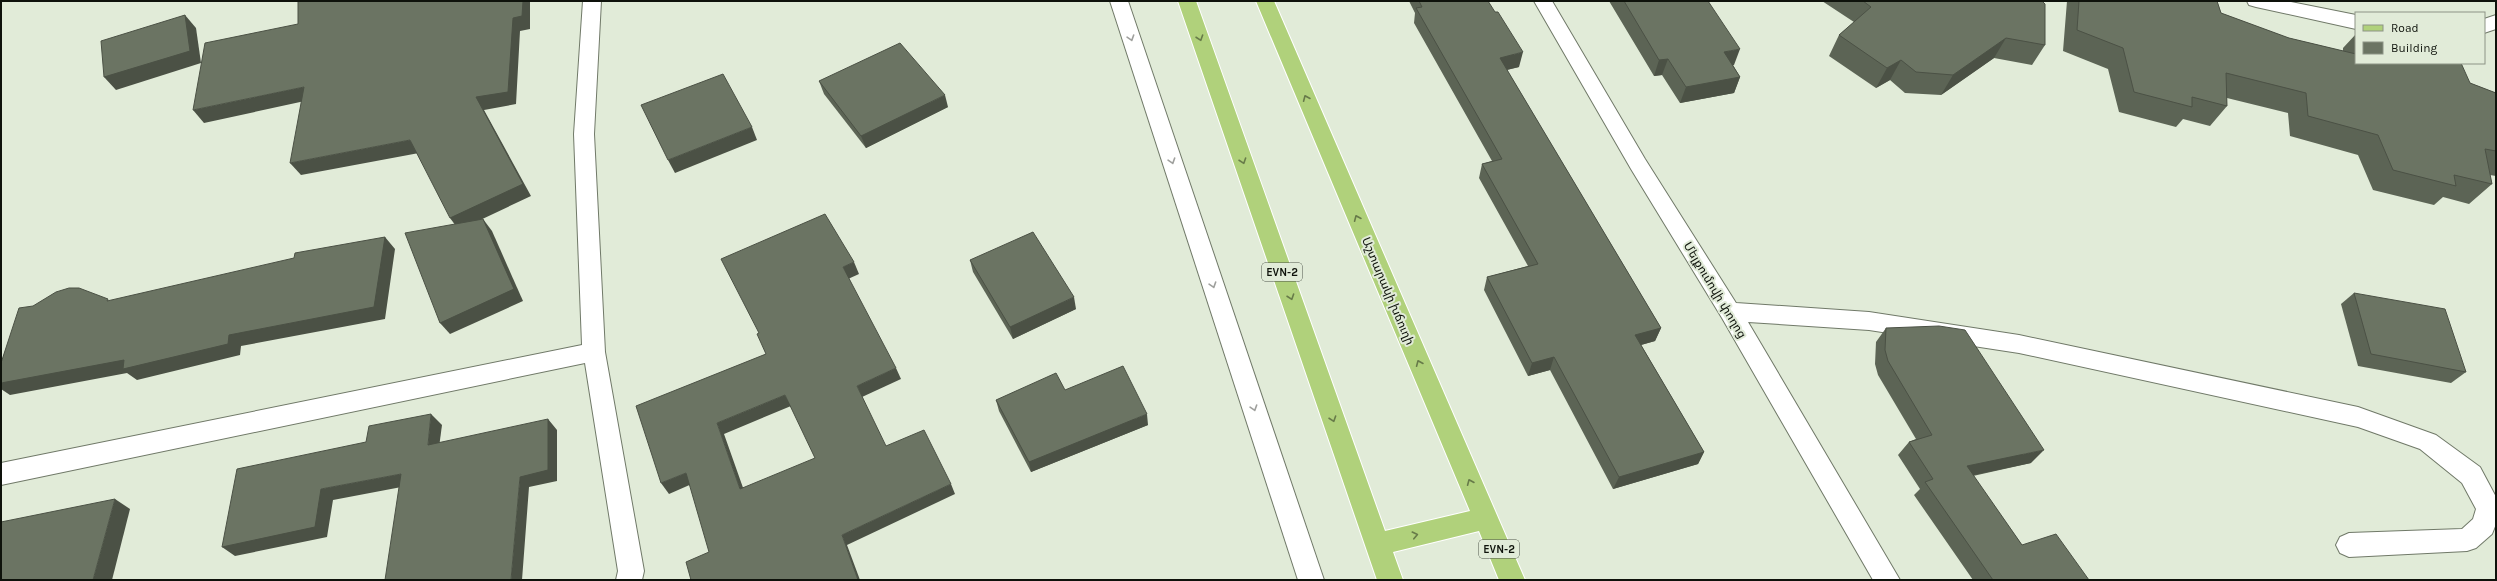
<svg xmlns="http://www.w3.org/2000/svg" width="2497" height="581" viewBox="0 0 2497 581" font-family="Karla,'Noto Sans Armenian',sans-serif">
<rect width="100%" height="100%" fill="#e1ebd8"/>
<g fill="none" stroke-linecap="round" stroke-linejoin="round">
<g stroke="#707968" stroke-width="2">
<g id="minor">
<polygon points="583,1 601,1 594,134 605,352 644,571 642,580 616,580 618,571 585,363 1,485 1,463 582,345 574,134"/>
<polygon points="1110,1 1128,1 1324,580 1298,580"/>
<polygon points="1534,1 1552,1 1645,159 1736,303 1869,312 2019,335 2358,407 2436,435 2480,467 2496,497 2496,524 2492,534 2476,548 2467,551 2349,557 2340,553 2336,545 2340,537 2349,533 2462,529 2473,519 2476,509 2462,483 2420,449 2358,427 2019,353 1869,330 1748,322 1900,580 1873,580 1722,318 1631,169"/>
<polygon points="2247,1 2286,1 2356,15 2356,29 2256,7 2249,5"/>
<polygon points="2496,15 2496,29 2484,33 2484,19"/>
</g>
</g>
<g stroke="#fff" stroke-width="2">
<polygon id="major" points="1178,1 1196,1 1385,531 1470,511 1256,1 1274,1 1525,580 1499,580 1479,531 1393,552 1403,580 1377,580"/>
</g>
<use href="#minor" fill="#fff" fill-rule="evenodd"/>
<use href="#major" fill="#b0d17b" fill-rule="evenodd"/>
</g>
<g fill="#5c6455">
<polygon points="1409,1 1488,1 1519,67 1507,70 1661,328 1655,341 1641,345 1704,452 1698,464 1613,489 1550,370 1528,376 1484,290 1487,277 1528,266 1479,178 1482,164 1492,161 1414,23 1415,13"/>
<polygon points="1609,1 1708,1 1734,65 1733,65 1740,77 1734,93 1680,103 1662,75 1654,76"/>
<polygon points="1822,1 2042,1 2045,45 2032,65 1994,58 1941,95 1905,93 1890,80 1876,88 1829,56 1839,35 1854,22"/>
<polygon points="2067,1 2217,1 2221,13 2289,38 2343,51 2343,48 2356,34 2356,63 2470,83 2496,93 2496,176 2490,175 2492,184 2469,204 2443,197 2434,205 2373,190 2358,155 2290,136 2288,113 2227,98 2227,106 2210,126 2183,119 2176,127 2119,112 2108,69 2063,51"/>
<polygon points="819,81 948,107 866,148 824,94"/>
<polygon points="970,260 1076,309 1013,339 973,272"/>
<polygon points="2354,293 2466,372 2451,383 2358,366 2341,304"/>
<polygon points="1886,328 2031,463 1973,476 2022,545 2089,580 1973,580 1914,495 1920,489 1898,455 1909,442 1916,439 1878,375 1875,364 1876,342"/>
<polygon points="1065,390 1148,425 1031,472 999,411 996,400"/>
</g>
<g fill="#4b5145">
<polygon points="523,1 530,1 530,29 520,31 516,104 484,110 531,196 459,230 450,218 476,97 513,18"/>
<polygon points="185,15 196,28 201,63 116,90 104,77"/>
<polygon points="2006,38 1994,58 1941,95 1953,75"/>
<polygon points="1740,49 1734,65 1718,68 1724,52"/>
<polygon points="1523,52 1519,67 1497,72 1500,58"/>
<polygon points="1668,59 1662,75 1654,76 1659,60"/>
<polygon points="1901,60 1890,80 1876,88 1887,68"/>
<polygon points="1740,77 1734,93 1680,103 1686,87"/>
<polygon points="304,87 314,99 204,123 193,110"/>
<polygon points="945,95 948,107 866,148 861,136"/>
<polygon points="752,127 757,140 675,173 668,160"/>
<polygon points="410,140 419,153 301,175 290,163"/>
<polygon points="483,219 492,231 523,301 450,334 440,323"/>
<polygon points="385,237 395,249 385,319 241,346 240,355 137,380 127,373 10,395 1,389 1,383"/>
<polygon points="854,262 859,274 848,279 843,267"/>
<polygon points="1074,297 1076,309 1013,339 1010,327"/>
<polygon points="1661,328 1655,341 1630,348 1635,335"/>
<polygon points="1554,357 1550,370 1528,376 1532,363"/>
<polygon points="896,368 901,379 862,397 857,386"/>
<polygon points="785,395 791,406 724,434 747,499 740,489 717,423"/>
<polygon points="431,414 442,425 438,455 428,445"/>
<polygon points="1147,414 1148,425 1031,472 1029,462"/>
<polygon points="548,419 557,430 557,481 529,487 522,580 511,580 520,477"/>
<polygon points="2044,450 2031,463 1955,479 1967,466"/>
<polygon points="1704,452 1698,464 1613,489 1619,477"/>
<polygon points="686,473 694,483 669,494 661,483"/>
<polygon points="401,474 412,485 333,500 327,537 235,556 222,547 321,489"/>
<polygon points="951,484 955,494 847,545 860,580 858,580 842,535"/>
<polygon points="115,499 130,509 112,580 93,580"/>
</g>
<g fill="#6b7463" stroke="#4b5145" fill-rule="evenodd">
<polygon points="298,1 523,1 522,16 513,18 508,92 476,97 523,184 450,218 410,140 290,163 304,87 193,110 205,43 298,24"/>
<polygon points="1419,1 1488,1 1495,12 1498,12 1523,52 1500,58 1661,328 1635,335 1704,452 1619,477 1554,357 1532,363 1487,277 1538,264 1482,164 1502,159 1416,8 1422,7"/>
<polygon points="1624,1 1708,1 1740,49 1724,52 1740,77 1686,87 1668,59 1659,60"/>
<polygon points="1863,1 2042,1 2045,4 2045,45 2006,38 1953,75 1916,72 1901,60 1887,68 1839,35 1871,7"/>
<polygon points="2079,1 2217,1 2221,13 2289,38 2356,54 2356,63 2461,63 2470,83 2496,93 2496,151 2485,149 2492,184 2454,175 2456,186 2393,170 2378,135 2308,116 2306,93 2226,73 2227,106 2192,97 2192,107 2134,92 2123,48 2077,30"/>
<polygon points="185,15 190,51 104,77 101,41"/>
<polygon points="900,43 945,95 861,136 819,81"/>
<polygon points="723,74 752,127 668,160 641,105"/>
<path d="M825,214L854,262L843,267L896,368L857,386L886,446L924,430L951,484L842,535L858,580H691L686,562L709,552L686,473L661,483L636,406L766,354L757,334L759,333L721,259ZM785,395L815,458L740,489L717,423Z"/>
<polygon points="483,219 514,289 440,323 405,233"/>
<polygon points="1033,232 1074,297 1010,327 970,260"/>
<polygon points="385,237 374,307 229,335 228,344 123,369 124,360 1,383 1,363 19,308 33,306 56,292 69,288 79,288 108,299 107,301 294,258 295,253"/>
<polygon points="2354,293 2445,309 2466,372 2371,354"/>
<polygon points="1939,326 1965,330 2044,450 1967,466 2022,545 2056,534 2089,580 1993,580 1925,482 1933,479 1909,442 1932,435 1888,361 1885,350 1886,328"/>
<polygon points="1123,366 1147,414 1029,462 996,400 1056,373 1065,390"/>
<polygon points="431,414 428,445 548,419 548,470 520,477 511,580 385,580 401,474 321,489 315,527 222,547 237,469 366,442 369,426"/>
<polygon points="115,499 93,580 1,580 1,522"/>
</g>
<defs><path id="oneway-chevron" d="M-2-3.5L2.5 0L-2 3.5" fill="none" stroke-width="1.6" stroke-linecap="round" stroke-linejoin="round"/></defs>
<g stroke="#9fa09d">
<use href="#oneway-chevron" transform="translate(1131 38) rotate(72)"/>
<use href="#oneway-chevron" transform="translate(1172 161) rotate(72)"/>
<use href="#oneway-chevron" transform="translate(1213 285) rotate(72)"/>
<use href="#oneway-chevron" transform="translate(1254 408) rotate(72)"/>
</g>
<g stroke="#677b49">
<use href="#oneway-chevron" transform="translate(1200 38) rotate(71)"/>
<use href="#oneway-chevron" transform="translate(1306 98) rotate(-113)"/>
<use href="#oneway-chevron" transform="translate(1243 161) rotate(71)"/>
<use href="#oneway-chevron" transform="translate(1357 218) rotate(-113)"/>
<use href="#oneway-chevron" transform="translate(1291 297) rotate(71)"/>
<use href="#oneway-chevron" transform="translate(1419 363) rotate(-113)"/>
<use href="#oneway-chevron" transform="translate(1333 419) rotate(71)"/>
<use href="#oneway-chevron" transform="translate(1470 482) rotate(-113)"/>
<use href="#oneway-chevron" transform="translate(1415 535) rotate(-13)"/>
</g>
<g text-anchor="middle" stroke-width="4" stroke-linejoin="round" paint-order="stroke">
<g fill="#e1ebd8" stroke="#4d5348" stroke-width="1">
<rect x="1262" y="263" width="40" height="18" rx="3"/>
<rect x="1479" y="540" width="40" height="18" rx="3"/>
</g>
<g font-size="11" font-weight="bold" fill="#0e120b">
<text x="1282" y="276">EVN-2</text>
<text x="1499" y="553">EVN-2</text>
</g>
<g font-size="12" fill="#0e120b" stroke="#e1ebd8">
<text transform="translate(1715 290) rotate(59)" y="4">Մելքումովի փողոց</text>
<text transform="translate(1388 291) rotate(67)" y="4">Աշտարակի խճուղի</text>
</g>
</g>
<rect width="2497" height="581" fill="none" stroke="#0e120b" stroke-width="4"/>
<rect x="2355" y="12" width="130" height="52" fill="#e1ebd8" stroke="#8d9486"/>
<rect x="2363" y="25" width="20" height="6" fill="#b0d17b" stroke="#8d9486"/>
<text x="2391" y="32" font-size="12" fill="#0e120b">Road</text>
<rect x="2363" y="42" width="20" height="12" fill="#6b7463" stroke="#8d9486"/>
<text x="2391" y="52" font-size="12" fill="#0e120b">Building</text>
</svg>
